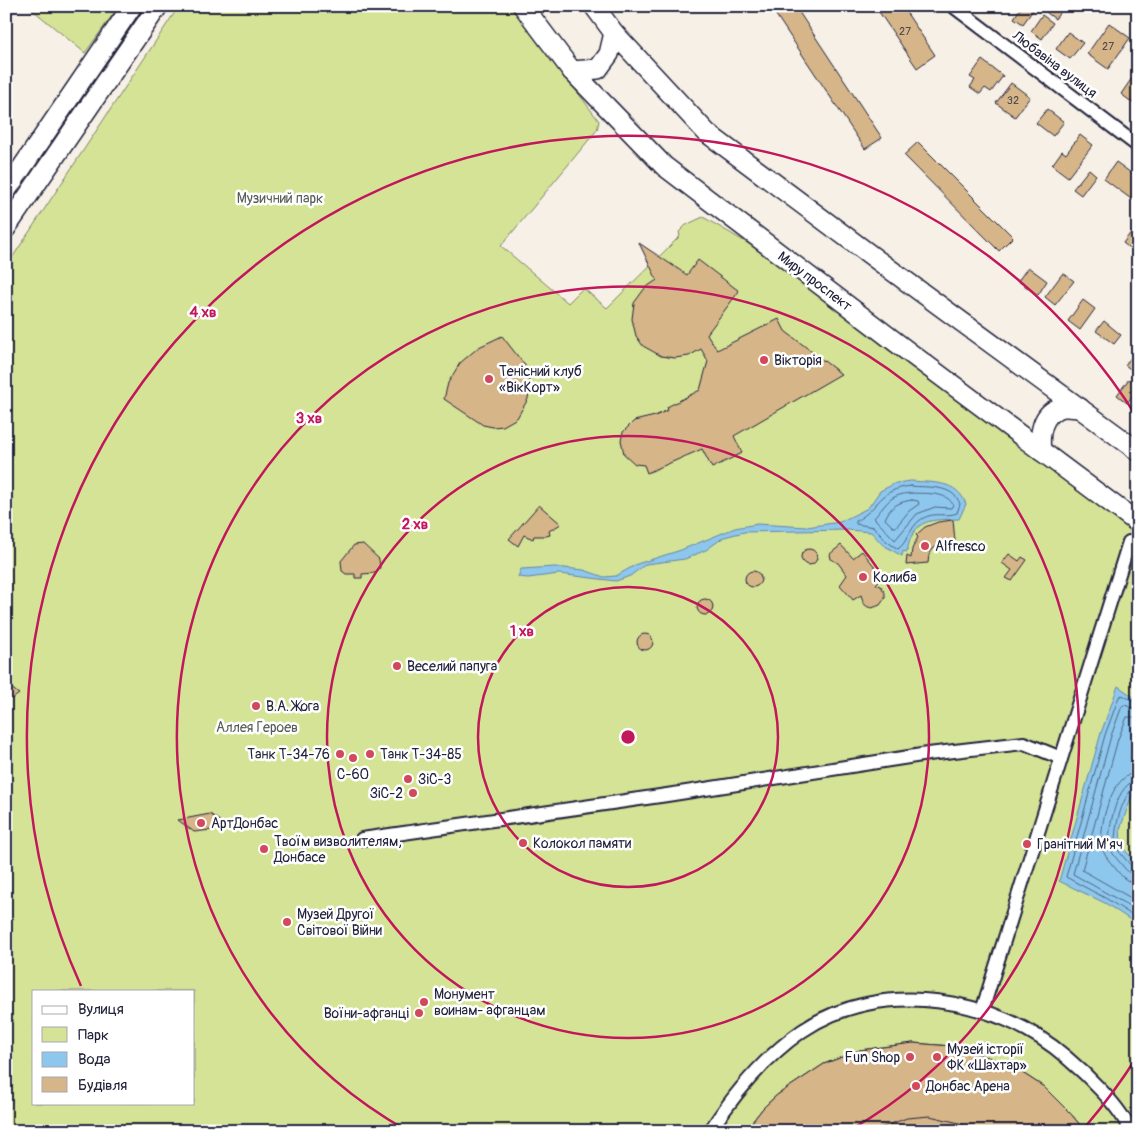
<svg xmlns="http://www.w3.org/2000/svg" width="1144" height="1137" viewBox="0 0 1144 1137" font-family="Pangolin,sans-serif">
<rect width="100%" height="100%" fill="#f7f0e7"/>
<filter id="ink" filterUnits="userSpaceOnUse"><feTurbulence type="fractalNoise" baseFrequency=".02" numOctaves="2"/><feDisplacementMap in="SourceGraphic" scale="10" xChannelSelector="R" yChannelSelector="G"/><feConvolveMatrix kernelMatrix="1 2 1 2 8 2 1 2 1" color-interpolation-filters="sRGB"/></filter>
<g filter="url(#ink)">
<g fill="#d5e396" stroke="#7c8268" fill-rule="evenodd">
<polygon points="28,6 119,6 85,53"/>
<path d="M179,6H513L599,121L597,130L501,246L568,303L583,288L607,308L680,236L679,232L686,225L703,217L759,250L891,352L1138,534V1131H6V267ZM34,991H194V1103H34Z"/>
</g>
<g fill="#8ec7ed" stroke="#6385a6">
<path d="M911,481C933,483 957,480 966,504L959,519C932,520 913,517 907,552L903,551L902,556L883,545L871,532L848,530L744,532L724,537L706,550L685,559L646,564L630,576L616,581L559,574L528,578L518,577L521,569L555,567L584,570L604,577L616,576L637,564L681,550L735,528L757,524L807,527L840,522L868,508L880,491L896,483Z"/>
<polygon points="1118,686 1138,700 1138,789 1132,796 1120,829 1121,845 1138,866 1138,925 1105,903 1059,881 1101,733"/>
</g>
<g fill="none" stroke-linecap="round" stroke-linejoin="round">
<g stroke="#4d6482" stroke-width="1">
<path d="M911,486C928,488 953,484 960,504L957,513C944,518 933,510 919,521C910,528 907,543 898,549L886,541L874,527L856,524V521C882,506 877,490 911,486Z"/>
<path d="M911,493C925,494 947,491 953,505L951,508L935,507L917,514L895,540L874,518C888,503 888,495 911,493Z"/>
<path d="M912,500L918,501L919,504L909,511L896,527H893L885,519C890,506 899,502 912,500Z"/>
<polyline points="1138,703 1122,695 1119,697 1105,735 1066,877 1107,899 1138,919"/>
<polyline points="1138,710 1125,705 1122,706 1111,736 1073,874 1138,911"/>
<polyline points="1138,717 1127,717 1118,739 1082,870 1138,902"/>
<path d="M1138,772C1111,773 1097,828 1103,850C1105,857 1111,863 1116,869C1122,877 1127,883 1138,883"/>
<path d="M1138,780C1117,781 1107,829 1110,846C1111,853 1118,860 1122,865C1127,871 1130,875 1138,876"/>
<path d="M1138,786C1123,788 1112,834 1116,847C1118,851 1123,856 1126,860C1130,864 1132,868 1138,869"/>
</g>
</g>
<g fill="#d6b689" stroke="#22223b">
<polygon points="770,6 795,6 882,138 865,149"/>
<polygon points="875,6 902,6 935,55 917,68"/>
<polygon points="1022,6 1036,6 1023,24 1014,18"/>
<polygon points="1044,6 1065,6 1055,19 1042,9"/>
<polygon points="1042,15 1053,23 1042,39 1031,31"/>
<polygon points="1109,23 1130,38 1108,69 1087,54"/>
<polygon points="1068,32 1083,43 1070,59 1056,49"/>
<polygon points="982,60 1003,76 991,92 985,88 980,94 970,87 975,80 970,77"/>
<polygon points="1132,78 1138,82 1138,96 1133,103 1121,94"/>
<polygon points="1011,83 1030,97 1015,117 996,103"/>
<polygon points="1047,109 1064,122 1053,136 1036,123"/>
<polygon points="1080,135 1093,145 1068,177 1052,165 1062,151 1066,154"/>
<polygon points="918,142 1013,237 999,251 904,155"/>
<polygon points="1116,162 1138,178 1138,204 1104,179"/>
<polygon points="1089,169 1096,175 1081,195 1073,189"/>
<polygon points="1138,223 1138,253 1137,254 1123,243"/>
<polygon points="639,243 687,275 698,260 739,291 707,334 717,350 779,319 785,331 841,374 734,436 742,453 712,468 702,449 647,473 644,465 635,464 624,454 621,440 623,432 634,421 655,416 668,410 667,407 700,390 708,361 701,349 689,356 675,358 661,356 643,346 636,336 632,319 634,303 645,288 657,280"/>
<polygon points="1028,267 1047,281 1038,295 1018,281"/>
<polygon points="1063,273 1074,281 1055,305 1045,297"/>
<polygon points="1083,300 1095,309 1080,330 1068,321"/>
<polygon points="1104,321 1121,335 1114,344 1096,331"/>
<polygon points="502,336 527,368 521,374 527,376 530,383 528,399 517,418 503,426 493,427 483,425 444,399 448,383 460,363 479,347"/>
<polygon points="1138,349 1138,375 1125,365"/>
<polygon points="1129,379 1138,386 1138,389 1127,403 1117,395"/>
<polygon points="539,505 561,524 549,531 550,535 546,536 534,536 533,539 524,535 518,546 509,539"/>
<polygon points="953,520 955,541 941,543 933,549 929,555 928,563 906,565 907,556 911,558 912,549 918,537 916,535 925,527 938,522"/>
<polygon points="363,544 379,559 380,568 375,573 362,574 362,578 355,578 355,574 346,574 342,571 341,561 354,545"/>
<polygon points="841,545 853,558 862,551 881,574 881,579 876,584 881,586 885,593 885,598 880,605 872,608 868,607 864,604 861,595 853,600 840,585 847,575 838,563 831,559 830,554"/>
<circle cx="809" cy="557" r="8"/>
<polygon points="1009,554 1019,561 1022,557 1027,560 1012,581 1006,578 1012,570 1002,563"/>
<circle cx="753" cy="579" r="8"/>
<circle cx="705" cy="607" r="8"/>
<circle cx="645" cy="642" r="8"/>
<polygon points="6,684 19,694 12,699 6,694"/>
<polygon points="210,814 229,828 194,832 178,820"/>
<polygon points="913,1043 951,1046 1007,1063 1044,1087 1071,1114 1085,1131 745,1131 763,1108 777,1095 824,1064 860,1050"/>
<polygon points="913,1043 951,1046 1007,1063 1044,1087 1071,1114 1085,1131 977,1131 959,1123 930,1116 907,1118 872,1131 745,1131 763,1108 777,1095 824,1064 860,1050"/>
</g>
<g fill="none" stroke-linecap="round" stroke-linejoin="round">
<g stroke="#22223b" stroke-width="16">
<g id="street">
<polyline points="953,6 1138,146"/>
<polyline points="362,839 667,795 928,754 1024,743 1061,758"/>
<polyline points="982,1011 1129,542"/>
<path d="M710,1131C734,1094 765,1057 802,1031C881,977 997,997 1066,1057C1085,1073 1122,1108 1130,1131"/>
</g>
</g>
<g stroke="#22223b" stroke-width="22">
<g id="secondary">
<polyline points="523,6 572,71 664,166 910,353 1138,523"/>
<polyline points="594,6 614,33 707,133 880,262 1138,451"/>
<polyline points="572,71 598,69 609,54 614,33"/>
<polyline points="6,191 132,6"/>
<polyline points="6,228 158,6"/>
<path d="M1041,451C1039,436 1041,413 1060,408C1065,406 1074,408 1080,408"/>
</g>
</g>
<use href="#street" stroke="#fff" stroke-width="12"/>
<use href="#secondary" stroke="#fff" stroke-width="19"/>
</g>
</g>
<g fill="none" stroke="#c2185b" stroke-width="2.5">
<circle cx="628" cy="737" r="150"/>
<circle cx="628" cy="737" r="301"/>
<path d="M406 1130A451 451 0 1 1 850 1130"/>
<path d="M1138 1055A601 601 0 0 1 1085 1127M81 986A601 601 0 0 1 1138 419"/>
</g>
<g fill="#d1495b" stroke="#fff" stroke-width="2">
<circle cx="764" cy="360" r="5"/>
<circle cx="489" cy="379" r="5"/>
<circle cx="925" cy="546" r="5"/>
<circle cx="863" cy="577" r="5"/>
<circle cx="397" cy="666" r="5"/>
<circle cx="256" cy="706" r="5"/>
<circle cx="340" cy="754" r="5"/>
<circle cx="370" cy="754" r="5"/>
<circle cx="353" cy="758" r="5"/>
<circle cx="408" cy="779" r="5"/>
<circle cx="413" cy="793" r="5"/>
<circle cx="201" cy="823" r="5"/>
<circle cx="523" cy="843" r="5"/>
<circle cx="1027" cy="844" r="5"/>
<circle cx="264" cy="849" r="5"/>
<circle cx="287" cy="922" r="5"/>
<circle cx="424" cy="1002" r="5"/>
<circle cx="419" cy="1013" r="5"/>
<circle cx="910" cy="1057" r="5"/>
<circle cx="937" cy="1057" r="5"/>
<circle cx="916" cy="1086" r="5"/>
</g>
<g text-anchor="middle" stroke-width="5" stroke-linejoin="round" paint-order="stroke">
<g font-size="11" fill="#4f474e">
<text x="905" y="35">27</text>
<text x="1108" y="50">27</text>
<text x="1013" y="104">32</text>
</g>
<g font-size="14" fill="#22223b" stroke="#fff">
<text transform="translate(1055 64) rotate(37)" y="5">Любавіна вулиця</text>
<text transform="translate(815 281) rotate(37)" y="5">Миру проспект</text>
</g>
<g font-size="14" fill="#585c56" stroke="#fff">
<text x="280" y="203">Музичний парк</text>
<text x="257" y="732">Аллея Героев</text>
</g>
<g font-size="14" fill="#22223b" stroke="#fff" text-anchor="start">
<text x="774" y="365">Вікторія</text>
<text x="499" y="376">Тенісний клуб<tspan x="499" dy="16">«ВікКорт»</tspan></text>
<text x="935" y="551">Alfresco</text>
<text x="873" y="582">Колиба</text>
<text x="407" y="671">Веселий папуга</text>
<text x="266" y="711">В.А. Жога</text>
<text x="330" y="759" text-anchor="end">Танк Т-34-76</text>
<text x="380" y="759">Танк Т-34-85</text>
<text x="353" y="779" text-anchor="middle">С-60</text>
<text x="418" y="784">ЗіС-3</text>
<text x="403" y="798" text-anchor="end">ЗіС-2</text>
<text x="211" y="828">АртДонбас</text>
<text x="274" y="846">Твоїм визволителям,<tspan x="274" dy="16">Донбасе</tspan></text>
<text x="533" y="848">Колокол памяти</text>
<text x="1037" y="849">Гранітний М'яч</text>
<text x="297" y="919">Музей Другої<tspan x="297" dy="16">Світової Війни</tspan></text>
<text x="434" y="999">Монумент<tspan x="434" dy="16">воинам- афганцам</tspan></text>
<text x="409" y="1018" text-anchor="end">Воїни-афганці</text>
<text x="947" y="1054">Музей історії<tspan x="947" dy="16">ФК «Шахтар»</tspan></text>
<text x="900" y="1062" text-anchor="end">Fun Shop</text>
<text x="926" y="1091">Донбас Арена</text>
</g>
</g>
<circle cx="628" cy="737" r="8" fill="#c2185b" stroke="#fff" stroke-width="2.5"/>
<g font-size="15" text-anchor="middle" font-weight="bold" fill="#c2185b" stroke="#fff" stroke-width="5" stroke-linejoin="round" paint-order="stroke">
<text x="203" y="317">4 хв</text>
<text x="309" y="423">3 хв</text>
<text x="415" y="529">2 хв</text>
<text x="522" y="636">1 хв</text>
</g>
<rect width="1144" height="1137" fill="none" stroke="#fff" stroke-width="25"/>
<rect x="12" y="12" width="1119" height="1112" fill="none" stroke="#22223b" stroke-width="2" filter="url(#ink)"/>
<rect x="32" y="990" width="162" height="115" fill="#ffffff" stroke="#a7a7b1"/>
<rect x="42" y="1006" width="25" height="8" fill="#ffffff" stroke="#a7a7b1"/>
<text x="78" y="1014" font-size="15" fill="#22223b">Вулиця</text>
<rect x="42" y="1027" width="25" height="15" fill="#d5e396" stroke="#a7a7b1"/>
<text x="78" y="1040" font-size="15" fill="#22223b">Парк</text>
<rect x="42" y="1052" width="25" height="15" fill="#8ec7ed" stroke="#a7a7b1"/>
<text x="78" y="1064" font-size="15" fill="#22223b">Вода</text>
<rect x="42" y="1077" width="25" height="15" fill="#d6b689" stroke="#a7a7b1"/>
<text x="78" y="1090" font-size="15" fill="#22223b">Будівля</text>
</svg>
